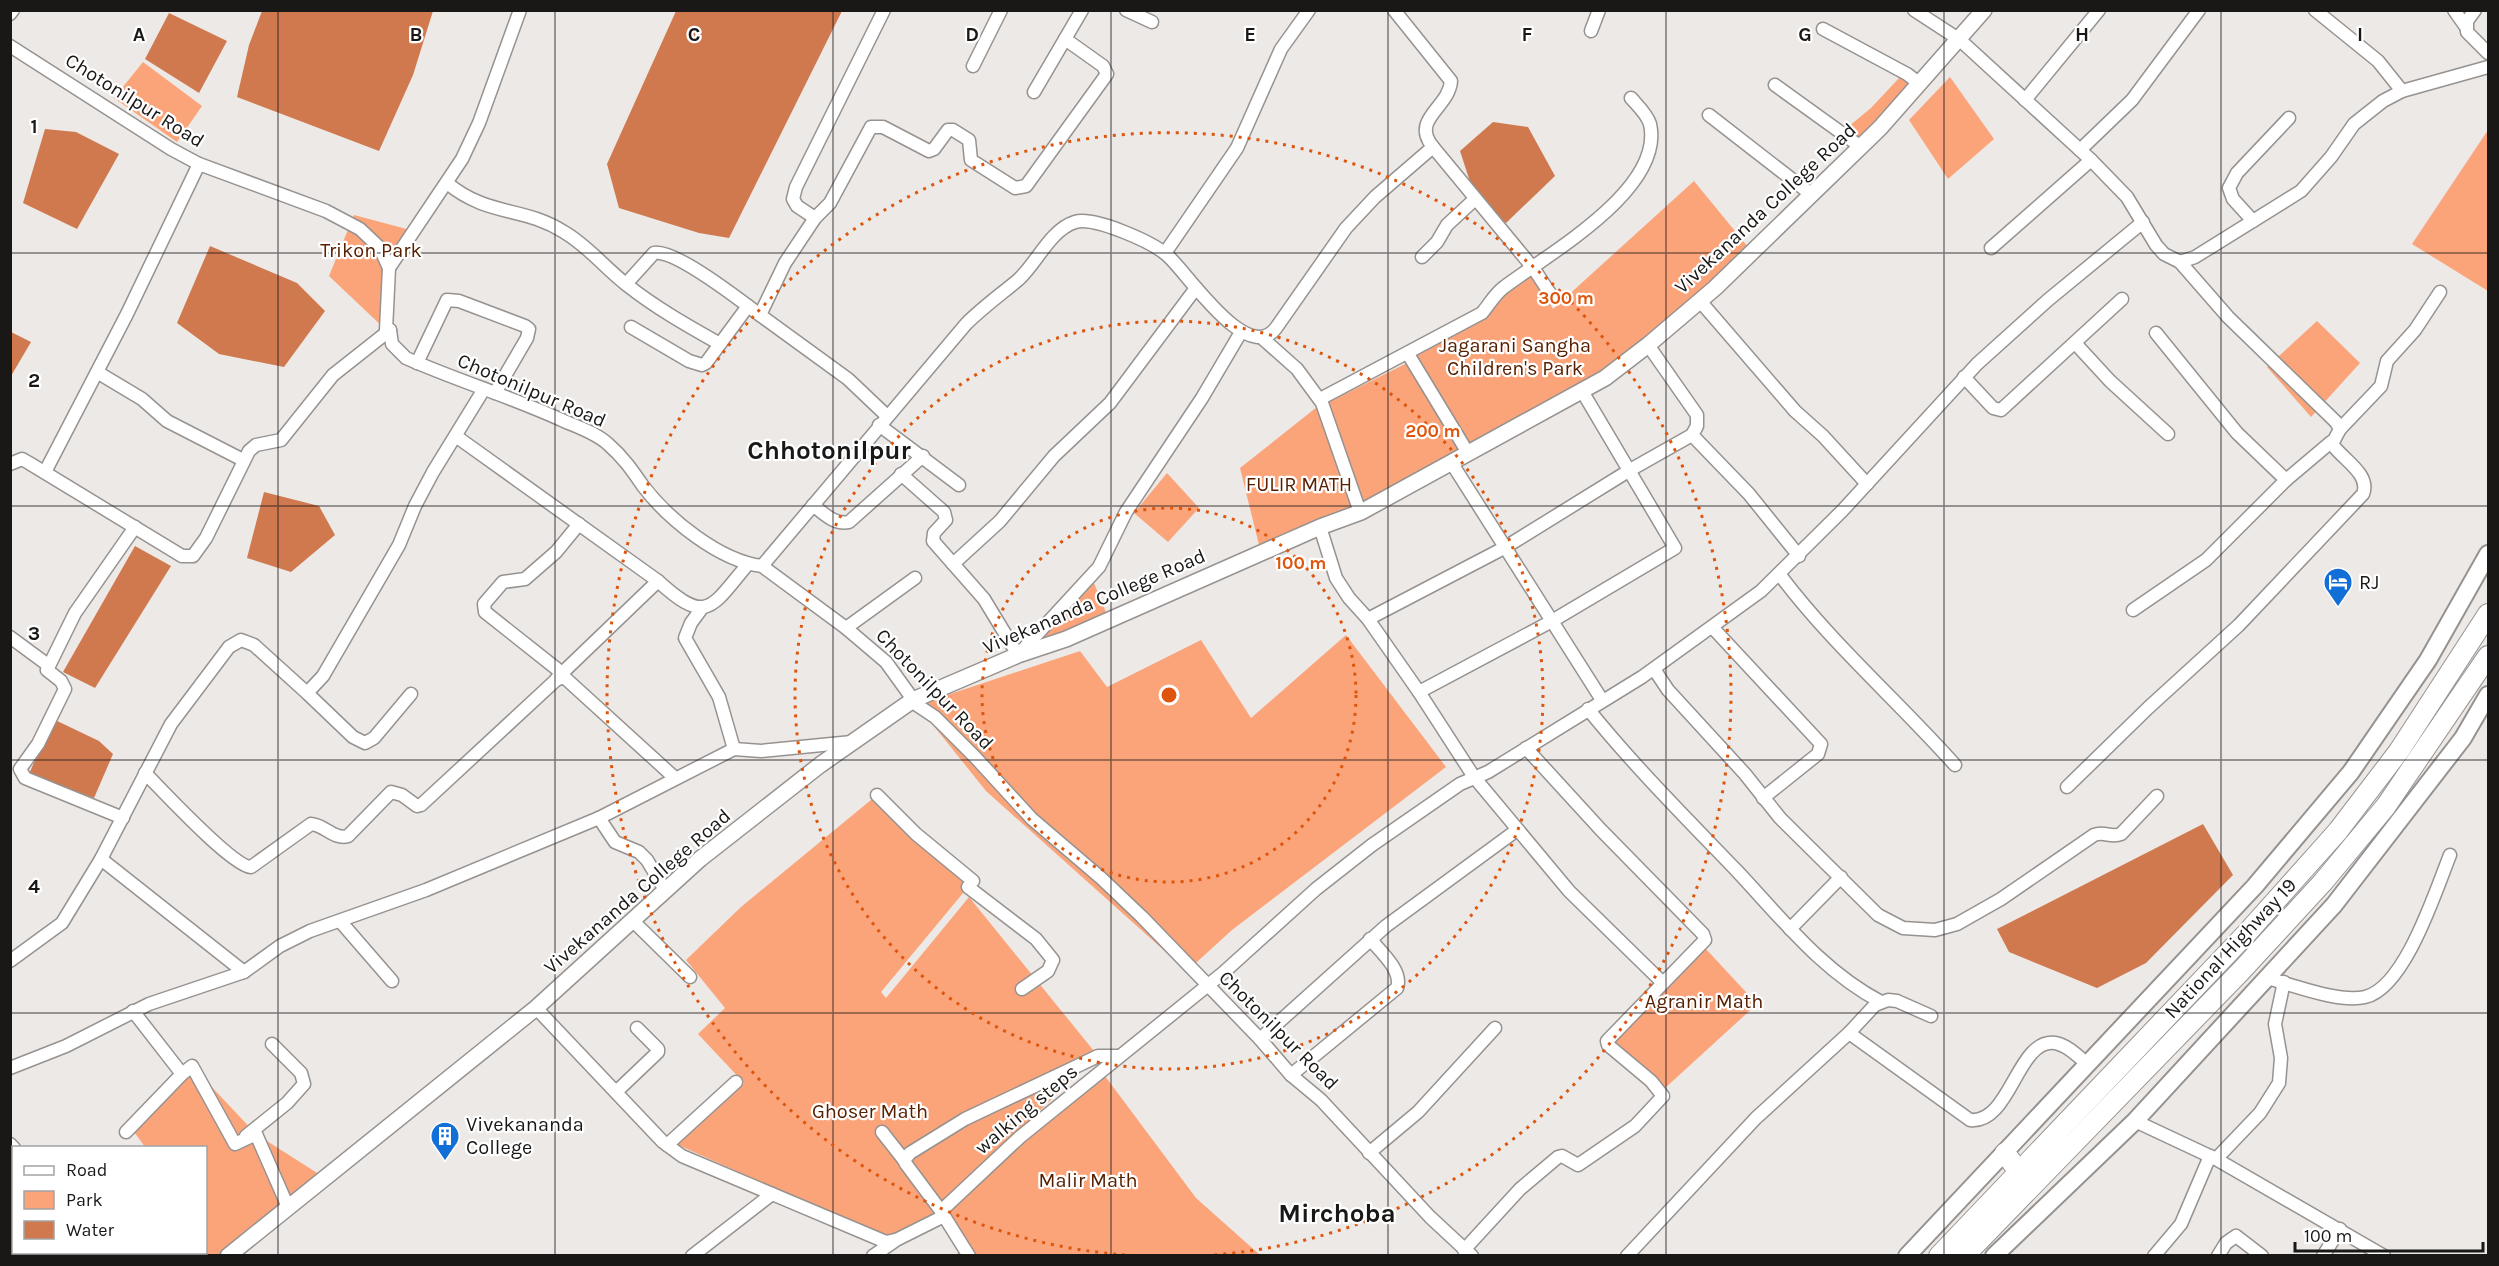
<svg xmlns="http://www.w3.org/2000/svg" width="2499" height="1266" viewBox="0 0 2499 1266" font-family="Karla,sans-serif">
<rect width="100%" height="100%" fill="#ede9e7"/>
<g fill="#fba47a">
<polygon points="143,62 202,106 177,142 114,98"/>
<polygon points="1900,77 1914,85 1853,149 1837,136 1871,108"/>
<polygon points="1950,77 1994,139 1948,179 1909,120"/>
<polygon points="2488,130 2488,291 2412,244"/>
<polygon points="1694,181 1748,247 1647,342 1591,380 1568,389 1462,456 1360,512 1261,553 1240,468 1322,403 1325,404 1407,363 1533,274 1553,309"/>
<polygon points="354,215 414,231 389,276 386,330 329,276"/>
<polygon points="2317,321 2360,363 2311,417 2267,367"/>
<polygon points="1167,473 1199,508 1168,542 1134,513"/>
<polygon points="1094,583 1108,617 1032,645"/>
<polygon points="1346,635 1446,767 1232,930 1187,971 986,791 917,705 1080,651 1107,687 1201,640 1251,718"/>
<polygon points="877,795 973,881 881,992 886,998 969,897 1098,1056 941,1203 939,1217 887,1239 676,1144 744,1083 698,1034 725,1008 686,960 741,907"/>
<polygon points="1705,948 1757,1004 1664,1089 1613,1040"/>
<polygon points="192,1066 256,1134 325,1178 229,1255 182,1255 182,1253 206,1252 206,1148 145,1147 132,1129"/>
<polygon points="1102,1072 1196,1198 1260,1255 955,1255 965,1249 946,1206"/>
</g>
<g fill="#d0794e">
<polygon points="262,11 433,11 413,75 379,151 237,97 249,45"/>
<polygon points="676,11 842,11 729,238 699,233 619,208 607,164"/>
<polygon points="169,13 227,41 199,93 145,59"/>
<polygon points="1493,122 1528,127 1555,176 1506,223 1476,200 1460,151"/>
<polygon points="45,129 76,132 119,154 77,229 23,203"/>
<polygon points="210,246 297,283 325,311 284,367 219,354 177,323"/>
<polygon points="11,332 31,342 11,376"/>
<polygon points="264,492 319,506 335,535 291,572 247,558"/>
<polygon points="135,546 171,566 95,688 63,672"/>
<polygon points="53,719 99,741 113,754 94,798 29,774"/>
<polygon points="2203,824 2233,875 2146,963 2097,988 2009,952 1997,929"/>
</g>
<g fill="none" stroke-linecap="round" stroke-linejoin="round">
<g stroke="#969290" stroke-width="15">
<g id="minor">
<polyline points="1126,10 1152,22"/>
<path d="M1394,10L1451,81C1449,108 1410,119 1433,147"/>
<polyline points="1914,10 1960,40 2091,160 2127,197 2156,245 2164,254 2180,262 2195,257 2301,191 2331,157 2354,124 2383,101 2402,91 2488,67"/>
<polyline points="2315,10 2378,61 2402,91"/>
<polyline points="2454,10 2466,27"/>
<polyline points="2475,10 2467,21 2467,32 2488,53"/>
<polyline points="10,14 13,10"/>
<polyline points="1823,29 1907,74 1920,84"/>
<polyline points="1591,31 1599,10"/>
<path d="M10,46L171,149L199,164L326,211L360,229L380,248L389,268L386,330H390L392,344L406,358C458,381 512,397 564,421C578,427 596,433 608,444C623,457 632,470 643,486C669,520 720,561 762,566L846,628L886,662L917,705L935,717L975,757L1032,819L1101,878L1142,917L1260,1039L1291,1075L1321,1100L1430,1217L1472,1256"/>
<polyline points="973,66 1001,10"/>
<polyline points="1775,85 1861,147"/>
<polyline points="1034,92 1082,10"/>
<polyline points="2025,100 2099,10"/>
<polyline points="1709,115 1812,195"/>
<polyline points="2080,150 2132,100 2199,10"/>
<path d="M447,183C488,217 523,206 564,232C588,246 605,268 627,285C656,308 688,326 720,344"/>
<polyline points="815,218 797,206 793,199 796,187 884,10"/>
<polyline points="2253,221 2233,199 2229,188 2237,173 2289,118"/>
<polyline points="1991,248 2091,160"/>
<polyline points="1165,253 1237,148 1281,49 1309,10"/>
<polyline points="1422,257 1437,242 1447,225 1475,199"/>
<polyline points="389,268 462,159 479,123 520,10"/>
<path d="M626,284L654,253C675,249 740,300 760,315"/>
<polyline points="1700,301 1795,411 1823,436 1867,484"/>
<polyline points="631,327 689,361 702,365 706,363 748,306"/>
<polyline points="2156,333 2237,433 2286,480"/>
<polyline points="1262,338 1297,369 1322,403 1360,512"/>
<polyline points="2075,343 2110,381 2168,434"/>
<polyline points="1408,354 1468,453"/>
<polyline points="417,363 447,300 459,301 525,326 529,329 527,338 495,393"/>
<polyline points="97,372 142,399 167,421 243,460"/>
<polyline points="1964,377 1993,408 2001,410 2122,299"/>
<path d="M1320,399L1482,313C1489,305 1494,295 1503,288C1546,255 1665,190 1650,124C1647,114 1637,105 1631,98"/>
<polyline points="887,416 848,379 760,315 785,263 815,218 830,203 871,127 883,127 929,151 934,149 948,130 953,130 969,140 971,160 1015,188 1026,186 1107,74 1103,66 1065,39"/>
<polyline points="879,425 959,485"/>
<polyline points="2340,429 2381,386 2387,361 2415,330 2440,292"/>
<polyline points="1692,435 1749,494 1799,556"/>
<path d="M457,437L658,581C707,626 711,608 748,564"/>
<polyline points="1451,462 1602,700"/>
<polyline points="10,464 22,459 29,463 182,556 193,556 206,538 249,451 256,445 281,440 333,375 390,330"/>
<polyline points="45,472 127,314 199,164"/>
<polyline points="901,474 944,512 946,520 934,533 933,541 984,599 1018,655 1099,567 1126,512 1202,398 1241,332"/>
<path d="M813,505C824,514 835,525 849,522L923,456"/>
<polyline points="1320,527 1336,578 1349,598 1368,619 1419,692 1474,777 1569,891 1663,983"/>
<polyline points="953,564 1000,521 1054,456 1110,403 1196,288"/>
<path d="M762,566L966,324C982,308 1000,295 1018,280C1037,263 1050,230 1075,222C1094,216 1152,242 1167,255C1187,272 1247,366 1276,328L1346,228L1375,197L1433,147L1534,269L1553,298"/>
<path d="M1780,575C1832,644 1897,700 1955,765"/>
<polyline points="702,608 691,623 685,638 719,697 734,749"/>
<polyline points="2133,610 2206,560 2286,480 2331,442"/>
<polyline points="1368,619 1504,548 1630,470 1692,435 1697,426 1697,415 1648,345"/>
<polyline points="846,628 915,578"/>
<polyline points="1713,628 1821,744 1818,754 1763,798"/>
<polyline points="10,637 48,665"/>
<path d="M1654,669L1668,690L1745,774L1780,818L1878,915L1903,928L1935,930L1957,924L2001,899L2094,835C2104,831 2111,838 2121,834L2157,796"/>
<polyline points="562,673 485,612 484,604 503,582 525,579 556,552 579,524"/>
<polyline points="557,678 658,581"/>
<polyline points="1419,692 1552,621 1675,548 1582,391"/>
<polyline points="307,693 353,737 365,743 374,738 411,694"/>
<path d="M1588,709C1634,766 1686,818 1737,871C1782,919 1822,971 1881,1002"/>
<path d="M145,773C162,790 232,866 251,867L311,824C325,825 334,840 348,836L391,792L402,795L417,806L421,805L556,680L564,677L675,778"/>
<path d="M2067,787L2148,708L2239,625L2363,494C2371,474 2342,459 2332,444L2340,429L2336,422L2228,317L2180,262"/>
<polyline points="877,795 916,834 973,881"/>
<polyline points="123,818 25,778 20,769 38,744 65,689 61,681 47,670 75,613 135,527"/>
<polyline points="599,818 615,842 639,852 647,860 665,890"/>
<polyline points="101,859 244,972"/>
<polyline points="968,887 1036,939 1053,960 1048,971 1022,989"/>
<polyline points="340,921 392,981"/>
<polyline points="633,921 690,977"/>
<polyline points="1790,929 1841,877"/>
<polyline points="10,961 62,923 101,859 171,724 229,647 241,640 254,645 307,693 323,676 399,545 415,506 433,472 484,389"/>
<path d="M2267,978C2293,985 2339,1003 2365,997C2405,988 2436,890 2450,855"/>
<polyline points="536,1008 663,1142 682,1156 886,1242 895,1240"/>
<polyline points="133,1011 182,1074 192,1066 235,1144 256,1134 288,1207"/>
<path d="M1849,1033L1970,1120C2011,1124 2017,1038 2055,1043C2067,1045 2078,1056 2087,1064"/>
<polyline points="1260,1039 1386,926 1517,830"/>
<polyline points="10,1068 66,1046 149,1004 244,972 280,946 310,931 426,890 599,818 734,749 761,751 852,742"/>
<path d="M1291,1075L1397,988C1403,971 1381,952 1370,939"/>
<polyline points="616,1092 658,1052 658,1049 637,1028"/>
<polyline points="2135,1121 2216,1159 2384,1256"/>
<polyline points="126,1132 182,1074"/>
<polyline points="882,1132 904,1160"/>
<polyline points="246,1136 287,1103 304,1084 301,1073 272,1044"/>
<polyline points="10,1144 14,1148"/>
<polyline points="667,1145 736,1082"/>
<polyline points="1369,1153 1418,1112 1495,1028"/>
<polyline points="2216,1159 2260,1113 2279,1083 2281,1058 2275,1024 2284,982"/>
<polyline points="10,1167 14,1165"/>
<polyline points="941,1211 906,1164 904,1160 910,1153 965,1119 1073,1068 1098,1056 1120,1056"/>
<polyline points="944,1216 969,1256"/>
<polyline points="1464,1250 1520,1189 1558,1157 1562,1156 1578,1165 1635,1126 1663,1096 1651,1081 1608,1045 1607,1041 1705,940 1703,934 1601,830 1526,748"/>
<polyline points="121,1252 125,1256"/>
<polyline points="27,1256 31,1252"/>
<polyline points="692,1256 772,1194"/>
<polyline points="873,1256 896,1240 944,1216 941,1211 1020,1137 1223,973 1316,889 1372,845 1460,784 1488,772 1642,677 1761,591 1842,511 1977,364 2048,300 2143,222"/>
<polyline points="1627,1256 1756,1118 1849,1033 1875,1005 1888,1000 1897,1001 1931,1016"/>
<polyline points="2154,1256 2181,1224 2210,1156"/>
<polyline points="2218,1256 2226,1243 2236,1236 2262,1256"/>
<polyline points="2323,1256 2340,1229"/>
</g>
</g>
<g stroke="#969290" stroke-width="18">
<polyline id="tertiary" points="228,1256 536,1008 700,859 820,765 913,700 1018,655 1066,639 1320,527 1361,512 1605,378 1648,345 1715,288 1880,128 1984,10"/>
</g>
<g stroke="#969290" stroke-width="20">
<g id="secondary">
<polyline points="1907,1256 2255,886 2351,772 2428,660 2488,554"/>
<polyline points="1994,1256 2135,1121 2334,905 2463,738 2488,695"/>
</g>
</g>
<g stroke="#969290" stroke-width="22">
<g id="trunk">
<polyline points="2005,1153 2019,1172"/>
<polyline points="1939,1256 2246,934 2338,831 2399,751 2488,614"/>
<polyline points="1964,1256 2241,971 2323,882 2386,806 2488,656"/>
</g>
</g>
<use href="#minor" stroke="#fff" stroke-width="12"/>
<use href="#tertiary" stroke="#fff" stroke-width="15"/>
<use href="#secondary" stroke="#fff" stroke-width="16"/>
<use href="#trunk" stroke="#fff" stroke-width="20"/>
</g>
<path fill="none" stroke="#191817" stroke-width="1.5" stroke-opacity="0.55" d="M278,10V1256M555,10V1256M833,10V1256M1111,10V1256M1388,10V1256M1666,10V1256M1944,10V1256M2221,10V1256M10,253H2488M10,506H2488M10,760H2488M10,1013H2488"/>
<g fill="none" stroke="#de560d" stroke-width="3" stroke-dasharray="3 6">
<circle cx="1169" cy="695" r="187"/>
<circle cx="1169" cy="695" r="374"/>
<path d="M1125 1255A562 562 0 1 1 1213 1255"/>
</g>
<defs>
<g id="hotel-pin" transform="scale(1.5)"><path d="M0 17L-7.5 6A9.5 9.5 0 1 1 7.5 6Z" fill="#126fd8" stroke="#fff"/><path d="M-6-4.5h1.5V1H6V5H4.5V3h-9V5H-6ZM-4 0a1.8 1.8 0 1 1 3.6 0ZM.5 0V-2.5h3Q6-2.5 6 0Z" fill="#fff"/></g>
<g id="building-pin" transform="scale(1.5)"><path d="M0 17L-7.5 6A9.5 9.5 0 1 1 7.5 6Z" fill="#126fd8" stroke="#fff"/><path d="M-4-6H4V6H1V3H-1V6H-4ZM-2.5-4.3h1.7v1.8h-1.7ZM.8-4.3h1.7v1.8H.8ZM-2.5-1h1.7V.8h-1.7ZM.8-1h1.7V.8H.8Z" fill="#fff"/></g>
</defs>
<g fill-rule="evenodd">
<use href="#hotel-pin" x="2338" y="582"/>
<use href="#building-pin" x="445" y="1136"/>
</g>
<g text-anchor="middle" stroke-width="4.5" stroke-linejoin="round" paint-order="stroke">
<g font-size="20" fill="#191817" stroke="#fff">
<text transform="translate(135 100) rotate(32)" y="7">Chotonilpur Road</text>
<text transform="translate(1765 208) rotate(-43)" y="7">Vivekananda College Road</text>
<text transform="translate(532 390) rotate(23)" y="7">Chotonilpur Road</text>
<text transform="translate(1094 601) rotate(-23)" y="7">Vivekananda College Road</text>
<text transform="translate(935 689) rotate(46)" y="7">Chotonilpur Road</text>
<text transform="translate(637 891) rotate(-41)" y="7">Vivekananda College Road</text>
<text transform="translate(2230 948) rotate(-47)" y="7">National Highway 19</text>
<text transform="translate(1279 1030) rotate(45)" y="7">Chotonilpur Road</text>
<text transform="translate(1026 1109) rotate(-40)" y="7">walking steps</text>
</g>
<g font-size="20" fill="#572000" stroke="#fff">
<text x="371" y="257">Trikon Park</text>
<text x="1515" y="352">Jagarani Sangha<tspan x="1515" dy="23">Children's Park</tspan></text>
<text x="1299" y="491">FULIR MATH</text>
<text x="1704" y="1008">Agranir Math</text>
<text x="870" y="1118">Ghoser Math</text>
<text x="1088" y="1187">Malir Math</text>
</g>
<g font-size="20" fill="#191817" stroke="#fff" text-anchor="start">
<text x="2359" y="589">RJ</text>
<text x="466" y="1131">Vivekananda<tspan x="466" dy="23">College</tspan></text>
</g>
<g font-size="26" font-weight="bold" fill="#191817" stroke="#fff">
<text x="829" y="459">Chhotonilpur</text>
<text x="1337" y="1222">Mirchoba</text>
</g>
</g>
<g font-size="20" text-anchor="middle" font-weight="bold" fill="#191817" stroke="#fff" stroke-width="4.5" stroke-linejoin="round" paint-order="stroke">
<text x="139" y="41">A</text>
<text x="416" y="41">B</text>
<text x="694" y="41">C</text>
<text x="972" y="41">D</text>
<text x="1250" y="41">E</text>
<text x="1527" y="41">F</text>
<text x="1805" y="41">G</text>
<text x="2082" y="41">H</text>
<text x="2360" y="41">I</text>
<text x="34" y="133">1</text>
<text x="34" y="387">2</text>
<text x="34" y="640">3</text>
<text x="34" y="893">4</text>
</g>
<circle cx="1169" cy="695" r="9" fill="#de560d" stroke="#fff" stroke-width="3"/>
<g font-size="18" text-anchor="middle" font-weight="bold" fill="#de560d" stroke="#fff" stroke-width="4.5" stroke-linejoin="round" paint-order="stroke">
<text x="1566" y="304">300 m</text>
<text x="1433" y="437">200 m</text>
<text x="1301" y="569">100 m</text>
</g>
<rect width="2499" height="1266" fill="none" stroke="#191817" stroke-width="24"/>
<rect x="12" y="1146" width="195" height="108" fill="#ffffff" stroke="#a3a3a2" stroke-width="1.5"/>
<rect x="24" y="1166" width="30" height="9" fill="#ffffff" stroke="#a3a3a2" stroke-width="1.5"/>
<text x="66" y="1176" font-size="18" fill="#191817">Road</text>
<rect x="24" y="1191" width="30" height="18" fill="#fba47a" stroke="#a3a3a2" stroke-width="1.5"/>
<text x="66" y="1206" font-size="18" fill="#191817">Park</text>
<rect x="24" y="1221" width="30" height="18" fill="#d0794e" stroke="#a3a3a2" stroke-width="1.5"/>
<text x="66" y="1236" font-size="18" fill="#191817">Water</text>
<path d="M2295 1242v9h188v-9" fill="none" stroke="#191817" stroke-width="3"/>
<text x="2304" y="1242" font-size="18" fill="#191817" stroke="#ffffff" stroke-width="4.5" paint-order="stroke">100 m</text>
</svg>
